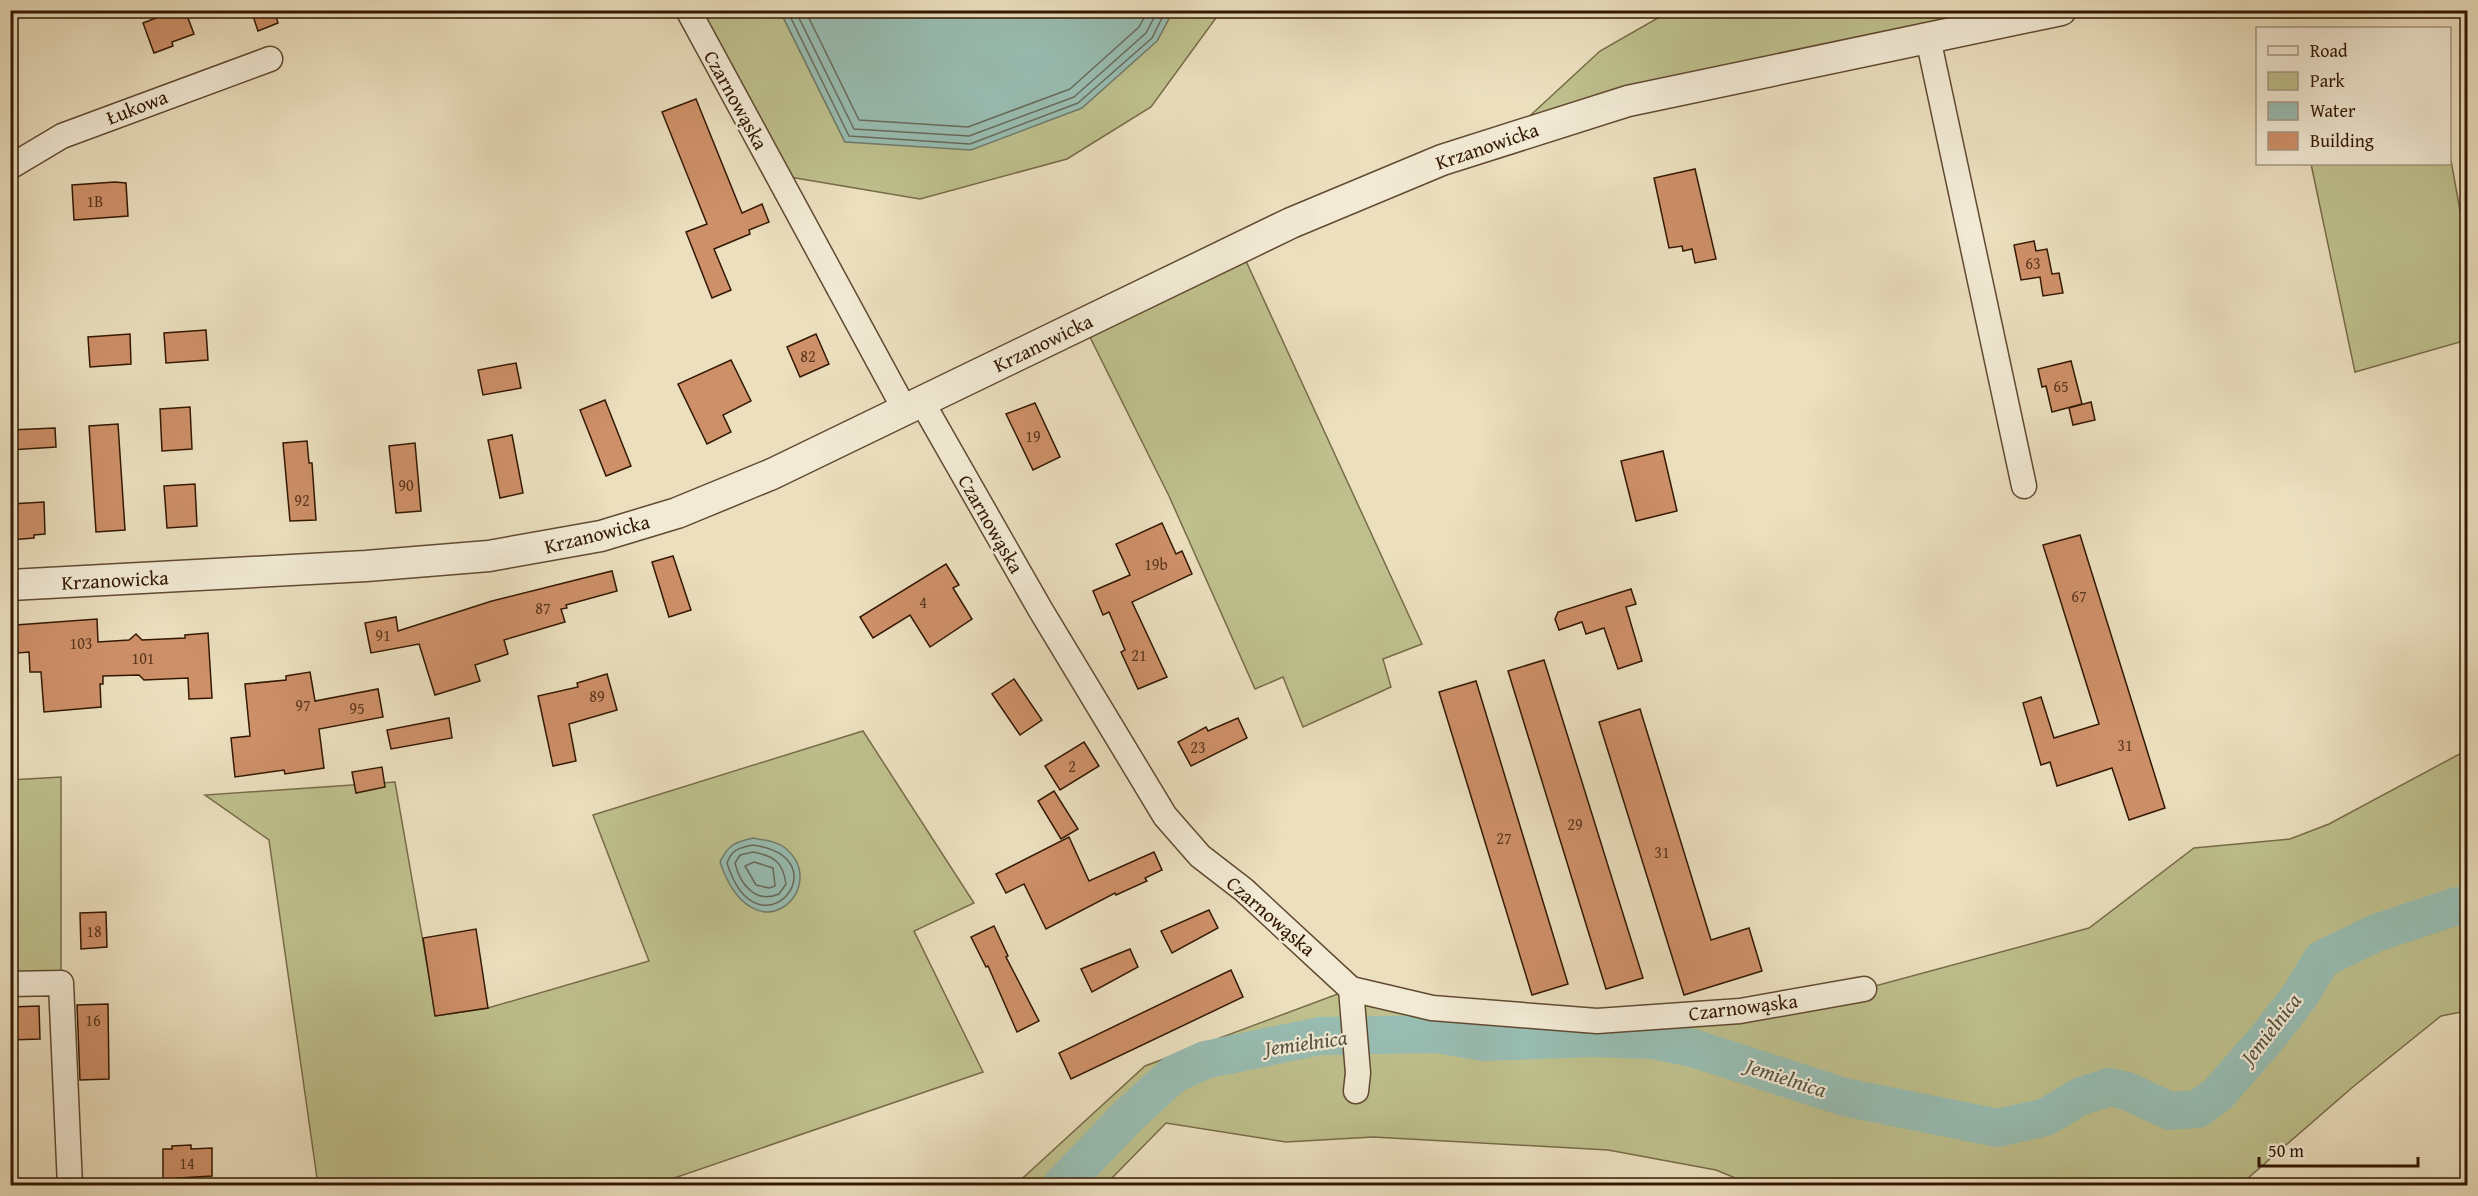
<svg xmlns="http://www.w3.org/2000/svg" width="2478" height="1196" viewBox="0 0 2478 1196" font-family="'Gentium Book Plus',serif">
<rect width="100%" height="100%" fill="#ebdfbe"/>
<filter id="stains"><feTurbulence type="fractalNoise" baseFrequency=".00333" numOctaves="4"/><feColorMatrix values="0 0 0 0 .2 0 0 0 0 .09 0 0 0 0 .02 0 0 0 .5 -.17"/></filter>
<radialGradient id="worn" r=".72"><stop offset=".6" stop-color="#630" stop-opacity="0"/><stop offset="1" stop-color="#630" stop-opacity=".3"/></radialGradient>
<g fill="#bec08d" stroke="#786c48" stroke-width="1.5">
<polygon points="701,11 780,11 845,142 1157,41 1173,11 1221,11 1151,107 1067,159 920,199 778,175"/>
<polygon points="1670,11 2061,11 1507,137 1600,51"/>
<polygon points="2450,155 2467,249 2467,340 2355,372 2311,164 2450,164"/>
<polygon points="1240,248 1422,644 1383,659 1391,687 1303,727 1283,677 1255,689 1169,496 1083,323"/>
<polygon points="863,731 974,903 914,931 983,1072 654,1185 318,1185 269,840 205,795 395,782 436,1016 488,1008 649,961 593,815"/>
<polygon points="2467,750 2467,1011 2441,1016 2354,1086 2240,1185 1752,1185 1716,1170 1608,1150 1373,1137 1286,1142 1166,1123 1105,1185 1014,1186 1145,1066 1351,989 1597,1021 1864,989 2089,928 2194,848 2290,839 2329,824"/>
<polygon points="61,777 61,983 11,984 10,780"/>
</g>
<g fill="#98bdb2" stroke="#707b6c" stroke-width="1.5">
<polygon points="780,11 1173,11 1157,41 1082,108 971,150 845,142"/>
<path d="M753,838C763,840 776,841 784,847C834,887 754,962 720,862C728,845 735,842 753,838Z"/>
</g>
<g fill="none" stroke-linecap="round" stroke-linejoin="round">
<g stroke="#666a5a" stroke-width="1.5">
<polyline points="787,10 849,136 970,144 1078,103 1152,38 1166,10"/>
<polyline points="795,10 854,129 969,136 1074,97 1146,33 1158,10"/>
<polyline points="805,10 859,120 968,127 1070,89 1139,27 1148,10"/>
<path d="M753,845C845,858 758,962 727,863C732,849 739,848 753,845Z"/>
<path d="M753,852C774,856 783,862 786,884L779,894C755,904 740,884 735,863L740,855Z"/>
<polygon points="754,862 773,868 775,886 769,888 756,885 745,866"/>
</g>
<polyline stroke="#98bdb2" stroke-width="38" points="1061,1186 1129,1115 1174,1074 1205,1060 1320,1036 1437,1034 1483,1042 1592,1038 1653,1040 1693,1048 1844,1097 1998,1128 2046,1117 2081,1096 2110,1087 2127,1091 2170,1111 2198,1109 2218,1094 2267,1038 2301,994 2322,959 2376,933 2457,906 2468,906"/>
</g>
<g fill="#ce9069" stroke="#331802" stroke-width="1.5">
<polygon points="185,10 194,34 172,42 173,46 154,53 143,23 177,10"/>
<polygon points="251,10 274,10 278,23 258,31"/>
<polygon points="696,99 742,213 762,204 769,222 749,230 750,234 714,249 731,290 712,298 686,232 707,224 662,112"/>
<polygon points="1695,169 1716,259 1695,263 1692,249 1683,251 1682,246 1669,248 1654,178"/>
<polygon points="115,182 126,183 128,216 74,220 72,185"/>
<polygon points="2034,241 2036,251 2047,249 2052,274 2059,273 2063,293 2043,296 2040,277 2021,280 2014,245"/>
<polygon points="206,330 208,360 166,363 164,333"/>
<polygon points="130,334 131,364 90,367 88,337"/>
<polygon points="816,334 829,364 800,377 787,347"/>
<polygon points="731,360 751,401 723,415 731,432 707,444 678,384"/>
<polygon points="2071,361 2082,404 2052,412 2046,386 2042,387 2038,369"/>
<polygon points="516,363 521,388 483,395 478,370"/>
<polygon points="605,400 631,466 606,476 580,410"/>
<polygon points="2091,402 2095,420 2073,425 2069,408"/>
<polygon points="1035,403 1060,457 1033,470 1006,414"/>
<polygon points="190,407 192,449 162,451 160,409"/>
<polygon points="118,424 125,530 96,532 89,426"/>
<polygon points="55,428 56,447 10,450 10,430"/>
<polygon points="512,435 523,493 500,498 488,440"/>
<polygon points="307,441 309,463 312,463 316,520 290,521 283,443"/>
<polygon points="415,443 421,511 396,513 389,446"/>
<polygon points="1663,451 1677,511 1636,521 1621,461"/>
<polygon points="195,484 197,526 167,528 164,486"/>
<polygon points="44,502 45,534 34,535 34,538 10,540 10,504"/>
<polygon points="1162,523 1176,554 1182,551 1192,574 1132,602 1167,677 1138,689 1121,652 1125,650 1109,612 1103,615 1093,591 1130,575 1116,544"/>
<polygon points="2080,535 2165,808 2129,820 2112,768 2057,786 2050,762 2041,765 2023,703 2041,697 2054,738 2099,724 2043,545"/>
<polygon points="673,556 691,610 669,617 652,562"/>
<polygon points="946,564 959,585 953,588 972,619 930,647 910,615 873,638 860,617"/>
<polygon points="612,571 617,591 566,605 567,608 561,609 565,622 504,640 508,654 475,665 480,681 435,695 419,644 371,653 365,623 396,617 398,631 492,601"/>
<polygon points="1631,589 1636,604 1626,607 1642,661 1618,669 1604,628 1586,634 1582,622 1559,630 1555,619 1558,612"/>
<polygon points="97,619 98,642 129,640 136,634 142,640 185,638 185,635 208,633 212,698 189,699 188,678 144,680 139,675 103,676 103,684 100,684 101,707 44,712 41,672 30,672 29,652 18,653 16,625"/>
<polygon points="1544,660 1643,978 1606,989 1508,671"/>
<polygon points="310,672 315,701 378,689 383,717 319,729 324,768 285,774 284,770 235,777 231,738 250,736 245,684 286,680 286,676"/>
<polygon points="607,674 617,710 569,724 576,761 553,766 538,696 578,687 577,683"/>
<polygon points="1014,679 1042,720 1020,735 992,694"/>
<polygon points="1476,681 1568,984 1532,995 1439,692"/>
<polygon points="1640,709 1711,940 1749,928 1762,971 1684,995 1599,722"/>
<polygon points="449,718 452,738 391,749 387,730"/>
<polygon points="1238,718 1247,738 1191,766 1178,742 1206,727 1208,731"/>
<polygon points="1084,742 1099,766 1060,790 1045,766"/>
<polygon points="382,767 385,787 356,793 352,772"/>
<polygon points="1054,791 1078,829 1061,839 1038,801"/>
<polygon points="1069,837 1089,881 1154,852 1162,870 1145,878 1147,881 1116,895 1115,893 1046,929 1024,884 1006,893 996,874"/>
<polygon points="1209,910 1218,928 1172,953 1161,931"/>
<polygon points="106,912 107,947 81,949 80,913"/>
<polygon points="994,926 1008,956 1006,957 1039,1021 1017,1032 988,966 986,967 971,937"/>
<polygon points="476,929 488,1008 435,1016 423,938"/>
<polygon points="1130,949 1138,967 1092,992 1081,969"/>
<polygon points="1231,970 1243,997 1071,1079 1059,1053"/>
<polygon points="108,1004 109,1079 80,1080 77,1005"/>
<polygon points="39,1006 40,1039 10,1040 10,1007"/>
<polygon points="191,1145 191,1149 212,1148 212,1176 163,1179 163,1149 172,1149 172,1146"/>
</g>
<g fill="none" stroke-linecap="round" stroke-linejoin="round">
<g stroke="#614a31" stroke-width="27">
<g id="minor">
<polyline points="688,10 905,410"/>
<polyline points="1928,38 2024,486"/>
<polyline points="10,167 62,136 270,59"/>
<polyline points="922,402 1040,609 1165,816 1200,856 1244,890 1351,989 1432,1008 1597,1021 1740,1011 1864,989"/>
<polyline points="10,984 61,983 70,1186"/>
<polyline points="1351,989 1358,1073 1356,1091"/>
</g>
</g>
<g stroke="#614a31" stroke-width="33">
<polyline id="tertiary" points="10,585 366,566 489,556 601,536 677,513 772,474 1291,223 1442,160 1628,101 2061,10"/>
</g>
<use href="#minor" stroke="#f2ead5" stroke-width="24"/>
<use href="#tertiary" stroke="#f2ead5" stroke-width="30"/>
</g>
<g text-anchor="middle" stroke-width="4.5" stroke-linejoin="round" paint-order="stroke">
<g font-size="16" fill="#5a361c">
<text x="95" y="207">1B</text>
<text x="2033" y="269">63</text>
<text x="808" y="362">82</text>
<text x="2061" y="392">65</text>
<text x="1033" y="442">19</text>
<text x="406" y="491">90</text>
<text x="302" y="506">92</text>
<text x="1156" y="570">19b</text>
<text x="2079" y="602">67</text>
<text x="923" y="608">4</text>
<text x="543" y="614">87</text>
<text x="383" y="641">91</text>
<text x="81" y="649">103</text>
<text x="1139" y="661">21</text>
<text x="143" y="664">101</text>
<text x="597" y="702">89</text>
<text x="303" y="711">97</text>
<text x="357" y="714">95</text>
<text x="2125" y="751">31</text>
<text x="1198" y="753">23</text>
<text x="1072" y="772">2</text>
<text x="1575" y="830">29</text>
<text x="1504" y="844">27</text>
<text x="1662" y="858">31</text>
<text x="94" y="937">18</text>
<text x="93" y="1026">16</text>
<text x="187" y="1169">14</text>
</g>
<g font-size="20" fill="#331802" stroke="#f2ead5">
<text transform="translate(736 100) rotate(61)" y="7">Czarnowąska</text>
<text transform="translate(137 107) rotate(-21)" y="7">Łukowa</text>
<text transform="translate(1487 146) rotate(-19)" y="7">Krzanowicka</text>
<text transform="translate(1043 343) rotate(-26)" y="7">Krzanowicka</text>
<text transform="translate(991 524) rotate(60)" y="7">Czarnowąska</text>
<text transform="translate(597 534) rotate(-14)" y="7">Krzanowicka</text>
<text transform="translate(115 580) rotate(-3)" y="7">Krzanowicka</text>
<text transform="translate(1271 916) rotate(41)" y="7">Czarnowąska</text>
<text transform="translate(1743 1007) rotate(-7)" y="7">Czarnowąska</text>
</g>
<g font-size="21" font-style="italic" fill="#565240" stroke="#f2ead5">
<text transform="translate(2271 1029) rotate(-52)" y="7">Jemielnica</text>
<text transform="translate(1306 1043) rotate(-8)" y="7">Jemielnica</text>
<text transform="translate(1786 1078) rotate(18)" y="7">Jemielnica</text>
</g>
</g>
<rect width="2478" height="1196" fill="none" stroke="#ebdfbe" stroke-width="36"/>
<rect x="12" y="12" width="2454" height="1172" fill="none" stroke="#331802" stroke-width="3"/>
<rect x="18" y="18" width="2442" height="1160" fill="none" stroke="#331802" stroke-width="1.5"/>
<rect x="2256" y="27" width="195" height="138" fill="#f2ead5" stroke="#a69681" stroke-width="1.5"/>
<rect x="2268" y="46" width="30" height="9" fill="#f2ead5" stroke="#a69681" stroke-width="1.5"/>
<text x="2310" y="57" font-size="18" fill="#331802">Road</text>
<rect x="2268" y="72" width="30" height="18" fill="#bec08d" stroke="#a69681" stroke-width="1.5"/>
<text x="2310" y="87" font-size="18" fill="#331802">Park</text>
<rect x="2268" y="102" width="30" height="18" fill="#98bdb2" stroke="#a69681" stroke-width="1.5"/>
<text x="2310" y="117" font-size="18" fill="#331802">Water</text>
<rect x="2268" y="132" width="30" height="18" fill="#ce9069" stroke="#a69681" stroke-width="1.5"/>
<text x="2310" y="147" font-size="18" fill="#331802">Building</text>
<path d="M2259 1157v9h159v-9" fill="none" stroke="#331802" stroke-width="3"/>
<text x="2268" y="1157" font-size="18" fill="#331802" stroke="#f2ead5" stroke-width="4.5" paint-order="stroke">50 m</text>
<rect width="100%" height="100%" filter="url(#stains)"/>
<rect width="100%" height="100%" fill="url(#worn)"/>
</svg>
